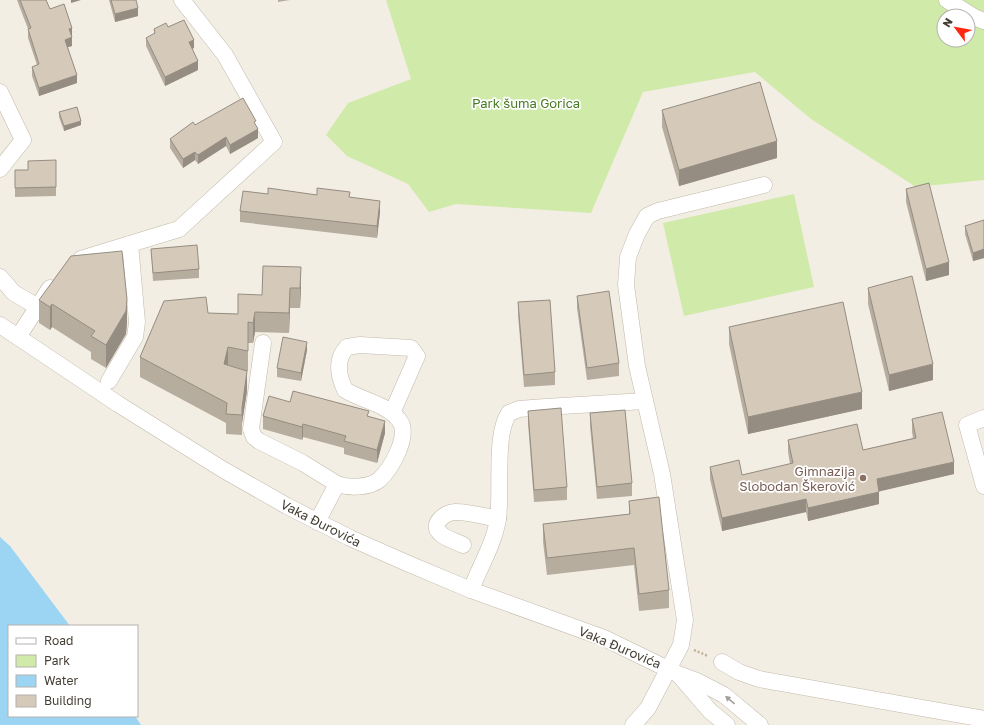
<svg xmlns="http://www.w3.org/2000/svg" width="984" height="725" viewBox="0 0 984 725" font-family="'Golos Text',sans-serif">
<rect width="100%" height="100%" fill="#f3eee4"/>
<g fill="#d0eaaa" fill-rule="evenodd">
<path d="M386,0H984V180L916,187L811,119L755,72L643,92L591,213L456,204L429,212L408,184L347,156L326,135L348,103L411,79ZM944,16H968V40H944Z"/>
<polygon points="794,194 814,287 684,316 663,223"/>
</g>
<polygon fill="#9cd5f4" points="0,537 10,546 70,626 9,626 9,716 135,716 141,725 0,725"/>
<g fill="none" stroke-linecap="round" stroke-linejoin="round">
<g stroke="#c2b8a9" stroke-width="17">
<g id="minor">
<polyline points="947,0 974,17 984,21"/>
<polyline points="0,92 23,140 0,169"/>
<polyline points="81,259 179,229 274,142 225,55 182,0"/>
<polyline points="0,277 14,293 38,307"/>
<polyline points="0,325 118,404 222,469 287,506 350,538 409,564 471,590 604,638 678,674 697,681 724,695 760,725"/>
<polyline points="18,337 50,288"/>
<polyline points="263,343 251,429 254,437 259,441 303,463 337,484 317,522"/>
<polyline points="109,381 135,337 137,322 130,244"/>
<polyline points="984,418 967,425 984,486"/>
<path d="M337,484C349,488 369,488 379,480C391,469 411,435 399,420C387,404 361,400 345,390C338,375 335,360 347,347L360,345L411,348L417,356L392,413"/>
<path d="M463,545C456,541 446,539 441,534C429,525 445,512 455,512C469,512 484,516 498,519"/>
<path d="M471,590C480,566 494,544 498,519C502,490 494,435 509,413L519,409L545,407L645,401"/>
<polyline points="722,662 739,672 759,679 984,719"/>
<polyline points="679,675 710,711 727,725"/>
<polyline points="633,725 648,708 681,645 685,620 662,474 637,366 626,285 628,257 637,234 647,216 658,211 764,185"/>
</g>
</g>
<polyline stroke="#c1b097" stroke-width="2.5" stroke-dasharray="2 2" stroke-linecap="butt" points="694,650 708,656"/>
<use href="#minor" stroke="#fff" stroke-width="16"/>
</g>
<g fill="#b7ad9f">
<polygon points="17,0 46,0 50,9 72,28 72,46 68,47 77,83 39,96 32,76 32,67 37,65 28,38 28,29"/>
<polygon points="109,0 136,0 138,16 115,22"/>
<polygon points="278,0 290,0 278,2"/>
<polygon points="168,27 194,48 192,49 198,70 165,86 146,46 146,38 154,34 154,29"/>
<polygon points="662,110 777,158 679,186 662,127"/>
<polygon points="59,112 81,125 64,131 59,117"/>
<polygon points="195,125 256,126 258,138 230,154 226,146 198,164 195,160 183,168 170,148 170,139"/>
<polygon points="56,160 56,196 15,197 15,170 28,170"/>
<polygon points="906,189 949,275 926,281 906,202"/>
<polygon points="268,194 350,197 380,212 377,238 240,222 240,211"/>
<polygon points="984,220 984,258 973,261 965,234 965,226"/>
<polygon points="151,249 199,269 199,278 153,281"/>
<polygon points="263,266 301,288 300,308 290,308 289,333 255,332 253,343 248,343 248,371 247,371 247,391 242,423 242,435 226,434 226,423 140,377 140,357 208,313 238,314 262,295"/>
<polygon points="868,288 933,380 889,391 868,304"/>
<polygon points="577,296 619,363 619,376 587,380 577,308"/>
<polygon points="39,300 127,322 126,334 106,368 91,359 91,352 52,327 50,330 39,323"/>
<polygon points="518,302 555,372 555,385 524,387 518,315"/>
<polygon points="729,327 862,409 748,434 729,344"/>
<polygon points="307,350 301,381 277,377 277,368"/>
<polygon points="290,402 369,416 385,433 377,463 344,454 344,448 303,437 302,440 263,429 263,416"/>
<polygon points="528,411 567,487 567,500 534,502 528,423"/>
<polygon points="590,413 632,483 632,496 597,499 590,426"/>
<polygon points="912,419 954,474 879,491 879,504 808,521 806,512 722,531 710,479 710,467 742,475 790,464 788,452 788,440 863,450 913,438 912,432"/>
<polygon points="629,501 669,590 669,608 639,611 634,565 547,575 543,542 543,524 629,514"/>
</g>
<g fill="#958d82">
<polygon points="71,0 81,0 71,3"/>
<polygon points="138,8 138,16 115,22 115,14"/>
<polygon points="72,28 72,37 69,29"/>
<polygon points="72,37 72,46 65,48 65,40"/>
<polygon points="194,40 194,48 189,50 189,42"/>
<polygon points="198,61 198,70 165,86 165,77"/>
<polygon points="77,75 77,83 39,96 39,88"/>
<polygon points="81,121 81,125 64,131 64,126"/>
<polygon points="258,129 258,138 230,154 230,145"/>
<polygon points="226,137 226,146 198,164 198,155"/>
<polygon points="777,141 777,158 679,186 679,170"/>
<polygon points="195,152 195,160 183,168 183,159"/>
<polygon points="380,201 380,212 377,238 377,226"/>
<polygon points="984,249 984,258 973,261 973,253"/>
<polygon points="949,262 949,275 926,281 926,269"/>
<polygon points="301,267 301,288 300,308 300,288"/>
<polygon points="290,288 290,308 289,333 289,313"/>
<polygon points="127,299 127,322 126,334 106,368 106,345"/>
<polygon points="52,304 52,327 50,330 50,307"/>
<polygon points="255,312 255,332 253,343 253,323"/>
<polygon points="307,342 307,350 301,381 301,373"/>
<polygon points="228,347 228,368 224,364"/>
<polygon points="933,364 933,380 889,391 889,375"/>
<polygon points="247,371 247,391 242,423 242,408"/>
<polygon points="862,392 862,409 748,434 748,417"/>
<polygon points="385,421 385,433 377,463 377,450"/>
<polygon points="303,424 303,437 302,440 302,427"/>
<polygon points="954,462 954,474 877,492 877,479"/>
<polygon points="879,492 879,504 808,521 808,508"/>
<polygon points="806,499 806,512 722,531 722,518"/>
</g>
<g fill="#d5c9b9" stroke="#958d82">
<polygon points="20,0 46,0 50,9 64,4 72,28 69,29 72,37 65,40 77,75 39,88 32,67 39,64 28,29 31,28"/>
<polygon points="111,0 136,0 138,8 115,14"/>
<polygon points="184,20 194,40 189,42 198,61 165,77 146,38 155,33 154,29 166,23 168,27"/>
<polygon points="760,82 777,141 679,170 662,110"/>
<polygon points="243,98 256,121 254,122 258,129 230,145 226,137 198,155 195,152 183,159 170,139 193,122 195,125"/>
<polygon points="77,107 81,121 64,126 59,112"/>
<polygon points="56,160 56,187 15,188 15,170 28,170 28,161"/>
<polygon points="929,183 949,262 926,269 906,189"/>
<polygon points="268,188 317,195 317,188 350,192 349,197 380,201 377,226 240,211 243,191 268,194"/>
<polygon points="984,220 984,249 973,253 965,226"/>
<polygon points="197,245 199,269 153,273 151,249"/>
<polygon points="122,251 127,299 126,311 106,345 91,336 95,331 52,304 50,307 39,300 71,256"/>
<polygon points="263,266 301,267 300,288 290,288 289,313 255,312 253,323 248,322 248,351 228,347 224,364 247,371 242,408 242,415 226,414 227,403 140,357 164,301 206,297 208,313 238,314 238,294 262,295"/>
<polygon points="912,276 933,364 889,375 868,288"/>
<polygon points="609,291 619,363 587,368 577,296"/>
<polygon points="550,300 555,372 524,375 518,302"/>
<polygon points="843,302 862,392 748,417 729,327"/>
<polygon points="283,337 307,342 301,373 277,368"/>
<polygon points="293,391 369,411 367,416 385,421 377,450 344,441 346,436 303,424 302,427 263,416 269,396 290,402"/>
<polygon points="561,408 567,487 534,490 528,411"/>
<polygon points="625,410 632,483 597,487 590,413"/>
<polygon points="942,412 954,462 877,479 879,492 808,508 806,499 722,518 710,467 739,460 742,475 793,463 788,440 857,424 863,450 916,438 912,419"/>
<polygon points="659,497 669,590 639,594 634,548 547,558 543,524 630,514 629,501"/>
</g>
<defs><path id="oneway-solid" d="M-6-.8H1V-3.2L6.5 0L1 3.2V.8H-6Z"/></defs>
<use fill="#a29e9a" href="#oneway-solid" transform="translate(730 700) rotate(-140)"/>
<circle fill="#8d6e63" stroke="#fff" stroke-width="1.5" cx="863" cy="478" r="4"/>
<g text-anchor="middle" stroke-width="3.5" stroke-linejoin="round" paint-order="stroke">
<g font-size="13" fill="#497a24" stroke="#fff">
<text x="526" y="108">Park šuma Gorica</text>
</g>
<g font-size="13" fill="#785e54" stroke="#fff" text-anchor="end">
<text x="855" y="476">Gimnazija<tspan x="855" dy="15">Slobodan Škerović</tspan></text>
</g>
<g font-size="13" fill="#453e34" stroke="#fff">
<text transform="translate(321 523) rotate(27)" y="5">Vaka Đurovića</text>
<text transform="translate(620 647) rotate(23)" y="5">Vaka Đurovića</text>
</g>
</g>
<rect x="8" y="625" width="130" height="92" fill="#ffffff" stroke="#b5b2ae"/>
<rect x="16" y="638" width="20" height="6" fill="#ffffff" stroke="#b5b2ae"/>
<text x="44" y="645" font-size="12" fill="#453e34">Road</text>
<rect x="16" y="655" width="20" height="12" fill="#d0eaaa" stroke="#b5b2ae"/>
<text x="44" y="665" font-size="12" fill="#453e34">Park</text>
<rect x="16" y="675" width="20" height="12" fill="#9cd5f4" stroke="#b5b2ae"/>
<text x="44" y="685" font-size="12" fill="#453e34">Water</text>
<rect x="16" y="695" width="20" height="12" fill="#d5c9b9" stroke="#b5b2ae"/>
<text x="44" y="705" font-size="12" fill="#453e34">Building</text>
<g transform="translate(956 28) rotate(302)"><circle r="19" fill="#ffffff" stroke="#b5b2ae"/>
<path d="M0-3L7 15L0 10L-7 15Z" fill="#ff270f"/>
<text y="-6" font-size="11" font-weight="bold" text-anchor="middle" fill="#453e34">N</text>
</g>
</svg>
